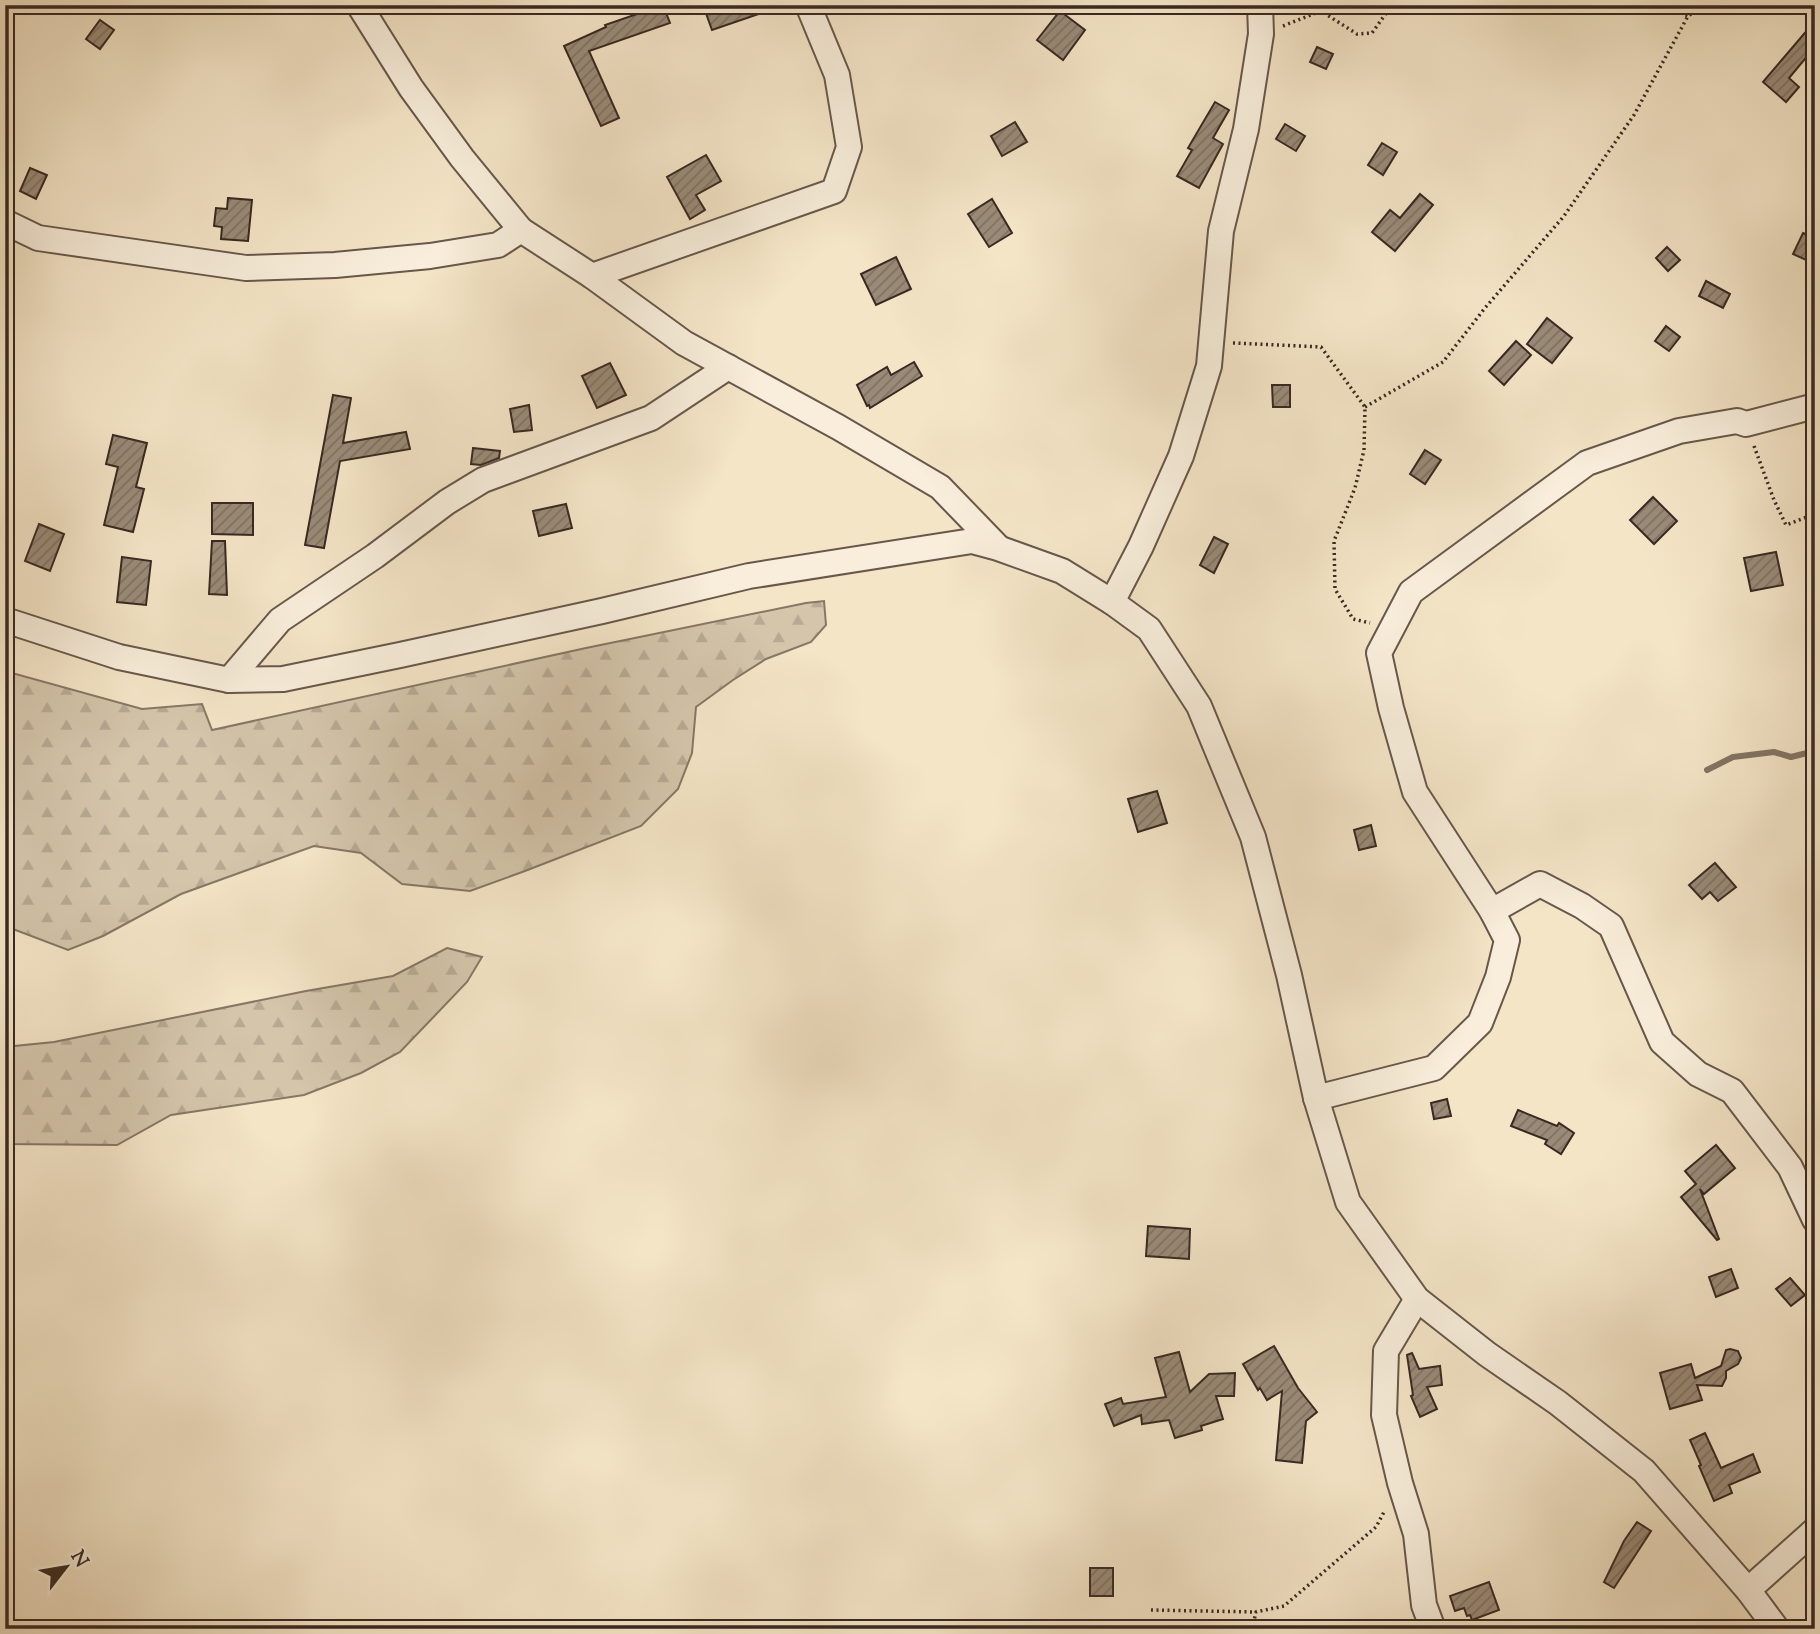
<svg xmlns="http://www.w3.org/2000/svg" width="1820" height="1634" viewBox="0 0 1820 1634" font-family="'Sorts Mill Goudy',serif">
<defs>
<pattern id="forest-firs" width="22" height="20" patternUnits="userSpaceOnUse" patternTransform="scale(1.75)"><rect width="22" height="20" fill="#d4c5ab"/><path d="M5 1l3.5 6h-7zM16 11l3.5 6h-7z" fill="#b7a993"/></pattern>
<pattern id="building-hatch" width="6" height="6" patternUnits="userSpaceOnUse" patternTransform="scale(1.75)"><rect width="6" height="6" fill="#9a8b78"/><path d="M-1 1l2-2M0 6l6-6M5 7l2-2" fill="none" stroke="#7f7262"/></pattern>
</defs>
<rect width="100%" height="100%" fill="#f4e5c7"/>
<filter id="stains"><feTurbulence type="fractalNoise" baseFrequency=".00286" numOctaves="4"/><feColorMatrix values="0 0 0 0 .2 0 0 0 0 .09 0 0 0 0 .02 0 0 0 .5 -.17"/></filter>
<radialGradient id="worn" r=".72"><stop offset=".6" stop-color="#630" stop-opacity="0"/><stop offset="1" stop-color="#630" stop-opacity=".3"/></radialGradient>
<g fill="url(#forest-firs)" stroke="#867766" stroke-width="2">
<polygon points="824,601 826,625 811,642 766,659 733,680 696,707 692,753 678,789 641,826 525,871 470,891 402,884 361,853 314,846 181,894 103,936 68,950 5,926 5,671 142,709 202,704 212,730 586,648 806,603"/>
<polygon points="447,948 482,957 467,982 400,1052 361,1073 304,1095 171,1115 117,1145 5,1144 5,1047 54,1042 306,991 393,976"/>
</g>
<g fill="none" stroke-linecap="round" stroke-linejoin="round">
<polyline stroke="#837363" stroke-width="6" points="1707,770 1733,757 1774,752 1791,757 1815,751"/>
</g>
<g fill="url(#building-hatch)" stroke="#392922" stroke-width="2">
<polygon points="663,5 670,23 589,51 619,118 601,126 564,46 606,27 605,25"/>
<polygon points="703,5 775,5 776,8 712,30"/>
<polygon points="1060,11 1085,30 1063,60 1037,40"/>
<polygon points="100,20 114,30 100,49 86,39"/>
<polygon points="1815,21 1815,47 1789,78 1799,87 1786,102 1763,82"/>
<polygon points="1317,47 1333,54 1326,69 1310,62"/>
<polygon points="1215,102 1229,110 1213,138 1223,144 1199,188 1177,176 1192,150 1188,148"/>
<polygon points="1015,122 1027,142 1002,156 991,136"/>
<polygon points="1285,124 1305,136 1296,151 1276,139"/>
<polygon points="1382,143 1397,152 1383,175 1368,165"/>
<polygon points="706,155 721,181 696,195 705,210 690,219 667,177"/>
<polygon points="30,168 47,175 36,199 20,191"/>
<polygon points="1420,194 1433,205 1395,251 1372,232 1390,210 1400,218"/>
<polygon points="228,198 252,200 248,241 221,239 222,227 214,226 216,208 227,209"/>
<polygon points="992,199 1012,233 989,247 968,214"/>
<polygon points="1803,233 1815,239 1815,264 1793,254"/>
<polygon points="1667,247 1680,260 1668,271 1656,258"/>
<polygon points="896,257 911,289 876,305 861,274"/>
<polygon points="1706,281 1730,294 1723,308 1699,296"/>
<polygon points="1547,318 1572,338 1552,363 1527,344"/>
<polygon points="1666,326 1680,337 1669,351 1655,341"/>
<polygon points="1516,341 1531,355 1504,385 1489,371"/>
<polygon points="914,362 922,376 870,408 869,405 867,406 857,385 887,367 891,375"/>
<polygon points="610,363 626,395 597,408 582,376"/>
<polygon points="1272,385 1290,385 1290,407 1273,407"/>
<polygon points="333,395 351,398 343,443 406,432 410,449 340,461 324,548 305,545"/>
<polygon points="529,405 532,430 514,432 510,409"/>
<polygon points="113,435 147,443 136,487 144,489 133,532 104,525 118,467 106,464"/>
<polygon points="473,448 500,451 499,458 481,465 471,464"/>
<polygon points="1425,450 1441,460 1425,484 1410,474"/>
<polygon points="1653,497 1677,521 1654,544 1630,520"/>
<polygon points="212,503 253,503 253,535 212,534"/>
<polygon points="566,504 572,528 539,536 533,511"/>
<polygon points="39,524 64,534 50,571 25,561"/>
<polygon points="1214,537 1228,544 1214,573 1200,565"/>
<polygon points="212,541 225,541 227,595 209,594"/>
<polygon points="1776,552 1783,585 1751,591 1744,558"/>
<polygon points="122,557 151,561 146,605 117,602"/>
<polygon points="1157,791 1167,823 1138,832 1128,799"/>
<polygon points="1371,825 1376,846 1359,850 1354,830"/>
<polygon points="1715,863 1736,887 1718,901 1710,892 1702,899 1689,885"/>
<polygon points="1447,1099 1451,1116 1434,1119 1431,1103"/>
<polygon points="1518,1110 1557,1126 1559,1123 1574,1133 1561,1154 1545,1144 1547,1140 1511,1126"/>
<polygon points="1716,1145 1735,1168 1704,1194 1700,1189 1719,1239 1717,1240 1681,1197 1696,1184 1685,1171"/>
<polygon points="1148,1226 1190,1229 1189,1259 1146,1256"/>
<polygon points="1731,1269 1738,1288 1716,1297 1709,1277"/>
<polygon points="1790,1278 1805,1295 1791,1306 1776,1289"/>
<polygon points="1274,1346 1298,1388 1317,1412 1306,1421 1302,1463 1276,1460 1282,1391 1267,1400 1260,1388 1258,1390 1243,1364"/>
<polygon points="1730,1349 1738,1351 1741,1358 1738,1364 1726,1371 1726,1378 1722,1386 1697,1385 1702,1400 1670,1409 1660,1373 1691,1364 1695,1378 1721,1366 1726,1350"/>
<polygon points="1179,1352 1190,1392 1209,1374 1235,1373 1234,1396 1216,1396 1223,1419 1201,1426 1202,1430 1175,1438 1169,1420 1142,1424 1141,1415 1114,1426 1105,1404 1121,1398 1123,1404 1166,1397 1155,1358"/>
<polygon points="1412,1353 1419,1369 1440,1366 1442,1385 1427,1387 1437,1409 1420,1417 1411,1396 1413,1395 1407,1355"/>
<polygon points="1705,1433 1721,1468 1753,1454 1760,1472 1729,1485 1732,1493 1714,1501 1699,1466 1701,1465 1690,1440"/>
<polygon points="1637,1522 1651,1531 1614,1588 1604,1582 1624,1541"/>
<rect x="1090" y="1568" width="23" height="28"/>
<polygon points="1489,1582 1499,1610 1472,1620 1470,1615 1467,1616 1464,1608 1455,1611 1450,1596"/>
</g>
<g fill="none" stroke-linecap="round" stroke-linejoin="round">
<g stroke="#68584b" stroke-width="28">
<g id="minor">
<polyline points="359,5 411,88 462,158 521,230 592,276 684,343 838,427 940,487 998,547"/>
<polyline points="5,222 38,238 246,268 335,265 430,256 498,245 521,230"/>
<polyline points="592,276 834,191 849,147 837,75 808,5"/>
<polyline points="1112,602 1141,546 1181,456 1209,366 1221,231 1246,129 1261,34 1260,5"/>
<polyline points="5,620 119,657 229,680 283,679 400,655 602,611 749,576 972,541 998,548 1062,571 1112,602 1149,629 1199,706 1253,837 1289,975 1316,1098 1348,1202 1417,1299 1487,1354 1558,1403 1644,1471 1748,1590 1777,1629"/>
<polyline points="229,680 280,620 375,556 447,502 483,480 651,418 728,367"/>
<polyline points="1492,911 1540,884 1582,906 1611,926 1662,1042 1698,1074 1732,1091 1790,1167 1815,1220"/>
<polyline points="1316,1098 1434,1068 1480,1023 1498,977 1507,940 1492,911 1415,792 1391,708 1379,653 1411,592 1587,463 1679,431 1737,421 1746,424 1815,406"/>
<polyline points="1417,1299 1386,1351 1384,1415 1400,1483 1416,1534 1424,1605 1433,1629"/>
<polyline points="1748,1590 1815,1530"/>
</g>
</g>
<g stroke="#392922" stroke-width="3.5" stroke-dasharray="2 3.5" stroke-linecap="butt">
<polyline points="1666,5 1688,16"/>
<polyline points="1283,26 1321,11 1357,34 1372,33 1392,5"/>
<polyline points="1233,343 1321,347 1365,407 1364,450 1355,488 1334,541 1335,589 1353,619 1370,623"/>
<polyline points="1365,407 1443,362 1485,308 1564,216 1634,115 1688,16 1705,5"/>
<polyline points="1754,446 1774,500 1786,525 1815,514"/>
<polyline points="1151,1610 1256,1612"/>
<polyline points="1252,1629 1256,1612 1284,1606 1376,1527 1384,1512"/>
</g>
<use href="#minor" stroke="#f8eedb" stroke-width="24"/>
</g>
<rect width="1820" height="1634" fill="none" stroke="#f4e5c7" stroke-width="28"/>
<rect x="7" y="7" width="1806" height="1620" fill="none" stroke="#392922" stroke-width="3.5"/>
<rect x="14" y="14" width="1792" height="1606" fill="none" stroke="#392922" stroke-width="2"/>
<g transform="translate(66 1567) rotate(59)" stroke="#f8eedb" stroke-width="5" paint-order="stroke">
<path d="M0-5L12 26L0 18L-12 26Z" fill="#392922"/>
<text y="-10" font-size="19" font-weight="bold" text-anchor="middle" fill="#392922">N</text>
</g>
<rect width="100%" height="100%" filter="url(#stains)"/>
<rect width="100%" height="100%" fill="url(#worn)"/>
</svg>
